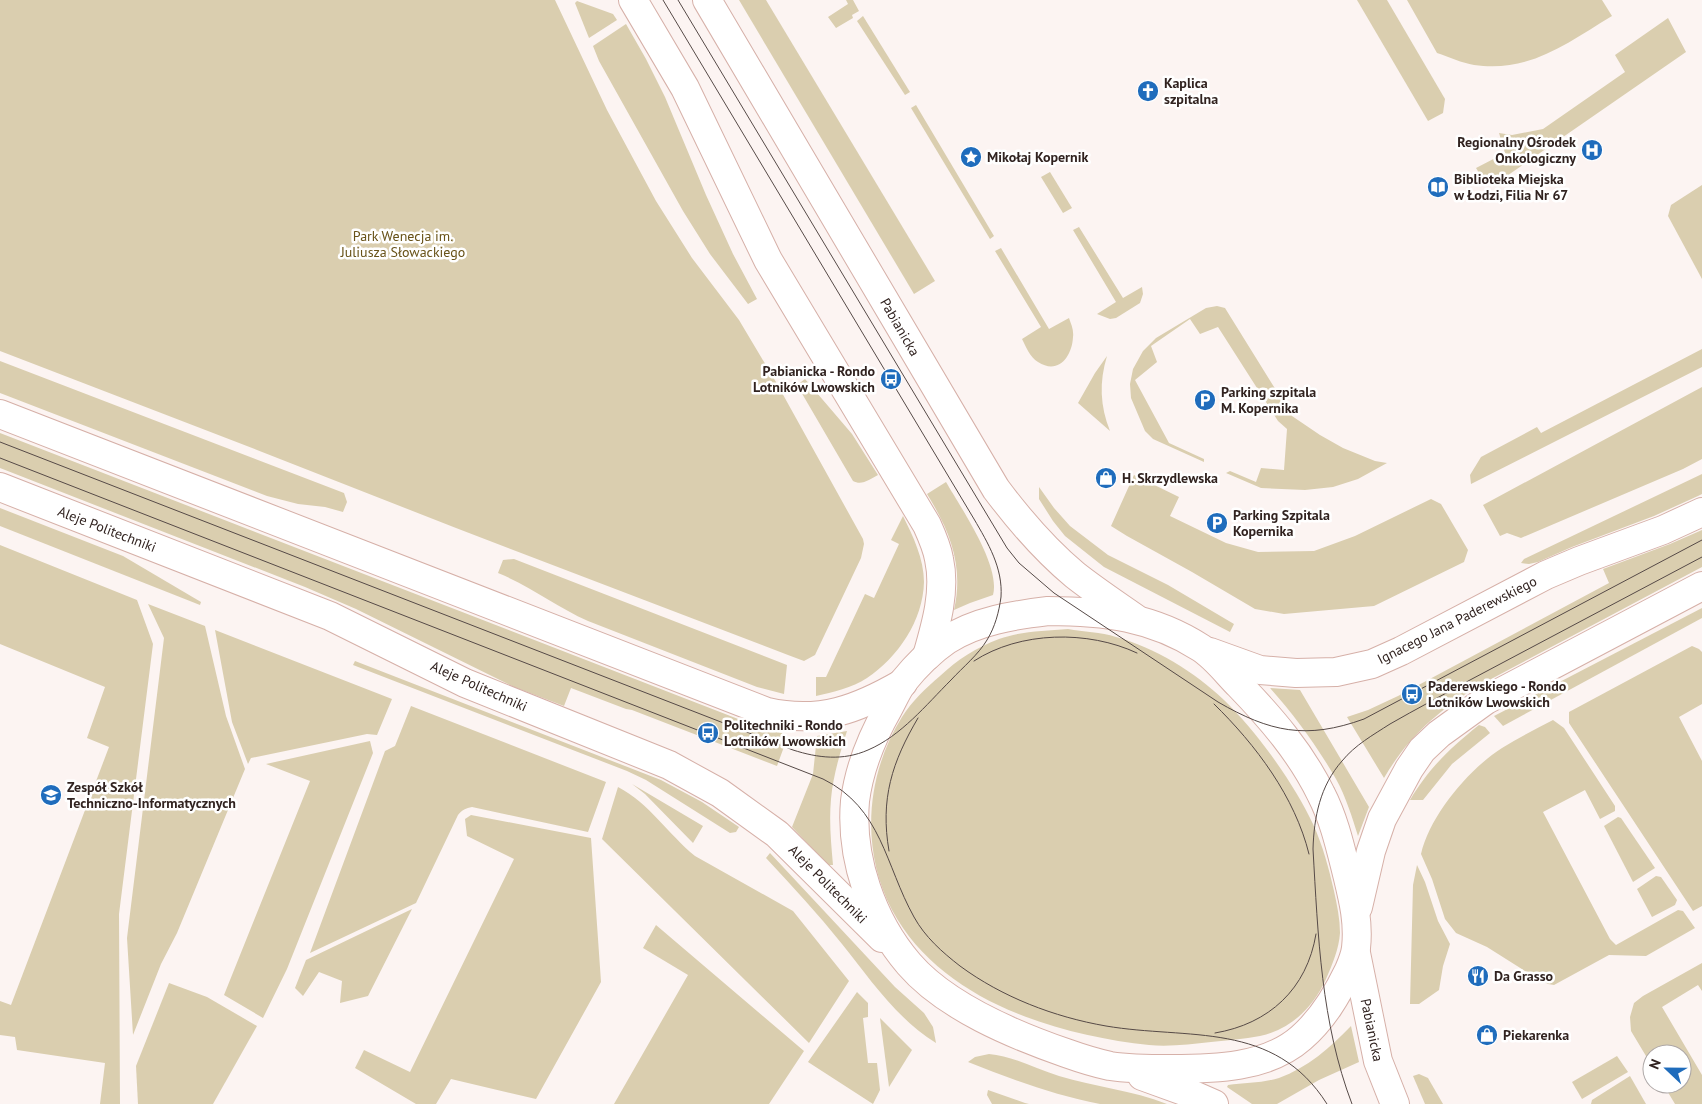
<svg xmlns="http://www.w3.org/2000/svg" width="1702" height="1104" viewBox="0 0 1702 1104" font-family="'PT Sans',sans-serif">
<rect width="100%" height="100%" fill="#fcf4f2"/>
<g fill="#daceaf">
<polygon points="0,0 555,0 607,110 656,201 692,258 739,320 776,382 863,539 864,544 861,558 815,655 804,661 788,655 456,528 257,450 0,351"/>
<polygon points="739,0 766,0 935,281 914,294"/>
<polygon points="846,0 853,0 859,11 852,15 853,18 836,28 828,17 848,4"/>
<polygon points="1357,0 1387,0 1445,99 1443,113 1428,121"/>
<path d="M1407,0H1602L1612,16C1567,43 1530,73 1474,65C1462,63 1449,57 1437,53Z"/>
<polygon points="577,1 613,14 617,20 589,38 575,3"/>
<polygon points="863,16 910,92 905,95 857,21"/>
<polygon points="1668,18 1686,52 1498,182 1486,184 1476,168 1505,153 1499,133 1512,135 1543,129 1625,72 1615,55"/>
<polygon points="626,24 646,59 665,97 706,195 733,254 757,299 748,304 710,254 683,211 599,61 593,46"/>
<polygon points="916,105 994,236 990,239 911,108"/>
<polygon points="1050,172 1072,208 1063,213 1041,177"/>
<polygon points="1702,185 1702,279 1668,216 1671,205"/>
<polygon points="1079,227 1123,298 1142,287 1143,294 1140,303 1116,318 1110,319 1097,314 1116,302 1073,230"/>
<path d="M1001,248L1049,329L1069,318C1071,324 1074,330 1073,337C1072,357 1058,375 1038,362C1030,357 1026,347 1022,339L1041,327L995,251Z"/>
<polygon points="1217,306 1225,308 1292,416 1320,435 1343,448 1375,461 1387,463 1358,479 1333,487 1305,490 1261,488 1226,473 1230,471 1256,482 1261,468 1284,470 1287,429 1278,421 1218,327 1200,334 1190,319 1151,346 1157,362 1135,380 1169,443 1204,459 1204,462 1153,439 1145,431 1131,398 1130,384 1133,369 1143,351 1156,338 1206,308"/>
<polygon points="1702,349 1702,367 1471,484 1470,475 1481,457 1537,427 1541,433"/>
<path d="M1107,356C1099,382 1100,406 1110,431L1078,403L1095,373Z"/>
<polygon points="0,361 344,493 347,502 343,512 325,507 298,504 267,496 0,393"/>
<path d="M805,379L852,434L878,475C870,479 862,486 853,481L797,385Z"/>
<polygon points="1702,387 1702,459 1683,469 1521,538 1507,533 1500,536 1483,505"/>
<polygon points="0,433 751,724 782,733 785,744 777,766 632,710 626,709 571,688 564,706 514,687 356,609 305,587 0,468"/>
<polygon points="1702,474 1702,494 1698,496 1654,516 1572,547 1538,562 1529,564 1521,563 1524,559"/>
<polygon points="1134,475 1179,497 1170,516 1226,543 1258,552 1314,551 1355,536 1431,499 1441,504 1468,550 1464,562 1374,606 1284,614 1255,609 1192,572 1127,536 1111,526"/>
<path d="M946,482C961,508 1001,566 993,595L970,603L954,610C964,566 950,531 927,494Z"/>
<polygon points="1039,487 1054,508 1070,526 1108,555 1168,585 1234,624 1230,632 1104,567 1065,536 1053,521 1039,499"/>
<polygon points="0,508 123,556 201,602 200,605 0,526"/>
<path d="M903,516C913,536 924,559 924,582C923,621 898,657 867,678C852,688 833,692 816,696V677H826L865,594L874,598L899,544L891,540Z"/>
<path d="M1702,530V567L1478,686C1438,711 1408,737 1384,778L1347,717L1368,710L1398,696L1609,583L1603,569L1670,544Z"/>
<polygon points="0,545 137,600 153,644 119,914 120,1104 100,1104 105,1063 17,1050 15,1037 0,1035 0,1001 11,1005 109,747 87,738 105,687 0,644"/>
<path d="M514,559L787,665L784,694L757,687L588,621C557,607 530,586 498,573L503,560Z"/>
<polygon points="148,604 205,626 226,716 245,769 177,933 161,964 133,1035 127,938 164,638"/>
<polygon points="1702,608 1702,618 1503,726 1494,716"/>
<path d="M1068,629C1083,632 1101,632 1116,637C1154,647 1195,672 1224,700C1257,732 1293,782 1313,824C1323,846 1329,869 1334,891C1337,905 1340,919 1340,933C1339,949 1332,965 1326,979C1313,1008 1291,1029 1260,1036C1244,1039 1228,1040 1211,1042C1191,1044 1170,1047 1149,1045C1055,1035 940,1000 892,910C860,849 866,774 902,717C912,701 926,688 940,676C957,660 977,647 999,639C1021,631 1044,631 1068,629Z"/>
<polygon points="215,630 392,699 377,735 367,734 251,758 248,764 232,722"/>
<polygon points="1692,646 1699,649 1702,652 1702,704 1679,717 1702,761 1702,906 1693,911 1569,723 1569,712"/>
<polygon points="355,661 661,780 702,802 739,827 736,832 730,833 646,780 627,771 353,665"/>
<path d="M1270,688L1300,690L1369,807L1358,836C1352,817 1346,797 1336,779C1317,746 1295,716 1270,688Z"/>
<path d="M411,706L606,782L588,832L472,807C466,808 462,810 458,815L416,903L310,953L385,751L395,746Z"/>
<path d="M1553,720L1564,728L1615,806V811L1600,819L1585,790L1543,812L1610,939L1616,945L1678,910L1683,911L1695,928L1646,956L1609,955L1554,985L1548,984L1525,971L1487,947L1456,933L1445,919L1432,879L1421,854C1430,815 1469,769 1502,748C1518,738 1536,729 1553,720Z"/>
<path d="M1479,725L1485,727L1490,733L1452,764L1423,800H1410C1429,768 1450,748 1479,725Z"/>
<path d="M847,731C840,753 833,776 831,799C829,821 831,843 833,865H828L792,827L813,774L817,736Z"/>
<polygon points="370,741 373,753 287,969 263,1018 224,995 310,781 266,764"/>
<polygon points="632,784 703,826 693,843 645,794"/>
<path d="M618,787C649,803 669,835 695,856L793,911L849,981L809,1043L602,839Z"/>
<polygon points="471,815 591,838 601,982 536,1099 451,1079 436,1104 416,1104 355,1068 364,1050 410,1072 514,859 467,836 465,819"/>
<polygon points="1618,817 1621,818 1655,868 1633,882 1604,826"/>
<path d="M770,853L895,987L924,1013L933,1027L936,1043C897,1019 870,979 842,944C818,914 792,886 766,858Z"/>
<polygon points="1417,865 1425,882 1438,921 1450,944 1443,966 1439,990 1419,1004 1410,1004 1413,885"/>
<polygon points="1656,876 1661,877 1677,900 1675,905 1652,917 1637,889"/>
<polygon points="412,909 368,996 340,1003 342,981 319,972 303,996 295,988 306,960"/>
<polygon points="656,925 804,1051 769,1104 614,1104 688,975 643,948"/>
<polygon points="1702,963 1702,991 1698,985 1662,1007 1702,1075 1702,1104 1675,1104 1663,1084 1682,1084 1682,1054 1652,1054 1652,1066 1631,1031 1630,1017 1634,1003 1643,996"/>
<polygon points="169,983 207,997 257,1026 213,1104 138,1104 136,1066"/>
<polygon points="857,992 868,1003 868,1017 863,1018 868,1063 877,1063 880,1090 873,1104 808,1062"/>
<polygon points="880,1018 912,1050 889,1087"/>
<path d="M1351,1026L1359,1062L1319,1080L1277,1104H1252L1227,1087L1228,1085C1245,1083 1263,1083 1279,1078C1307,1068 1331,1047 1351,1026Z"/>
<path d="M989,1054C1013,1056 1036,1069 1059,1076C1095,1087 1132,1090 1167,1104H1100C1054,1095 1011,1079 968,1062L975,1057Z"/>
<polygon points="1617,1056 1628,1072 1582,1099 1572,1082"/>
<polygon points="1419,1074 1428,1078 1443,1104 1425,1104 1413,1076"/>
<polygon points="1630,1076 1646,1104 1591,1104 1592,1100"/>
<polygon points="988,1090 1025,1103 1029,1104 992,1104 987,1095"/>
</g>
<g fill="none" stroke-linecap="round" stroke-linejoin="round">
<g stroke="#d6b0a8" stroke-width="30">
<g id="minor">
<path d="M633,0L685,88L768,260L927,525C932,536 937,547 939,559C946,591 936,625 927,656"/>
<path d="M707,0L996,489C1020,521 1045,550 1075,575C1094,590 1115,604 1135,618"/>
</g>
</g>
<g stroke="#d6b0a8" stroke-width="30">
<g id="major">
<path d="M0,414L767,712C820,724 858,709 903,683"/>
<polyline points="0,487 330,616 465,683 669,765 720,793 777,834 882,938"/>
<path d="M1048,611C1104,611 1153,617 1201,648C1215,657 1227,673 1239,685C1271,718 1301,753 1321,794C1334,819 1340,846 1347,874C1353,899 1359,922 1356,948C1355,956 1352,963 1349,970C1337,995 1323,1019 1301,1038C1267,1068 1214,1069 1171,1069C1151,1069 1130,1069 1110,1066C1096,1063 1080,1058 1066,1053C1014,1035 946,1007 909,964C872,921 850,858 855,801C859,769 872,737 888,709C893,700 897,690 903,682C915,667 931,651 947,640C976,621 1014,615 1048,611Z"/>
<polyline points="1210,652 1260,670 1296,673 1336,672 1372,664 1401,651 1546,575 1579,561 1663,530 1702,512"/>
<polyline points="1358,907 1371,851 1382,819 1409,769 1422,750 1439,734 1486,700 1702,586"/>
<polyline points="1356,953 1378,1061 1395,1104"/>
<polyline points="1142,1076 1189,1093 1214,1104"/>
</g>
</g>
<use href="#minor" stroke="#fff" stroke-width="28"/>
<use href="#major" stroke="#fff" stroke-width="28"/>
<g stroke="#564a47" stroke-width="1">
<path d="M678,0L1007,548L1019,563L1054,593L1218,702C1270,732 1306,740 1364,719L1702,540"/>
<path d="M0,442L793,750C818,758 843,761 868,750C901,736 926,705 951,680C963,667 978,655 987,640C995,627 999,612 1001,597C1003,568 988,543 974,519L663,0"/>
<path d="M0,458L823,779C882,808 885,865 914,917C925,937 942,952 960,966C1002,997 1054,1017 1106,1026C1188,1040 1274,1020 1327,1104"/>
<path d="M974,661C1020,631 1088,630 1137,653"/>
<path d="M1214,704C1256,745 1295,797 1309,854"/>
<path d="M889,851C880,799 892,762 918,718"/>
<path d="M1215,1033C1269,1024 1307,989 1316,934"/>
<path d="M1352,1104C1321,1023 1318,935 1313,849C1314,817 1320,786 1342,761C1355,745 1373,735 1390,724C1416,709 1443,695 1470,680C1547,639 1625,598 1702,557"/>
</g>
</g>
<defs>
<g id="church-disc" transform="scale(1.125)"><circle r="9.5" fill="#1f6cbc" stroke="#fff"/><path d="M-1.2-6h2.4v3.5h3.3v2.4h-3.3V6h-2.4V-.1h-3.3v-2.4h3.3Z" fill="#fff"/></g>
<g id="hospital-disc" transform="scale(1.125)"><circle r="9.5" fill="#1f6cbc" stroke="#fff"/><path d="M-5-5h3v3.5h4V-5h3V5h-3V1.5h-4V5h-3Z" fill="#fff"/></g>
<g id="sight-disc" transform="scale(1.125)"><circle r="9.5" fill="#1f6cbc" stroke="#fff"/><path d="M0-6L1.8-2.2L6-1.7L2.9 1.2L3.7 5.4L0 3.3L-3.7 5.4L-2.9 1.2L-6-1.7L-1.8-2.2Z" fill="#fff"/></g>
<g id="library-disc" transform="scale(1.125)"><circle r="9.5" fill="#1f6cbc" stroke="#fff"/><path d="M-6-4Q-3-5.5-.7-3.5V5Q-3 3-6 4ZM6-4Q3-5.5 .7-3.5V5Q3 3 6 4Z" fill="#fff"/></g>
<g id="bus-disc" transform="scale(1.125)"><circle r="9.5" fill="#1f6cbc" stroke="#fff"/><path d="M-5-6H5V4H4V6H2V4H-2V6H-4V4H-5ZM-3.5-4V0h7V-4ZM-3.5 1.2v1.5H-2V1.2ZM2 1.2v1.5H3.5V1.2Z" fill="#fff"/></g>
<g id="parking-disc" transform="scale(1.125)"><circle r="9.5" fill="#1f6cbc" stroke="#fff"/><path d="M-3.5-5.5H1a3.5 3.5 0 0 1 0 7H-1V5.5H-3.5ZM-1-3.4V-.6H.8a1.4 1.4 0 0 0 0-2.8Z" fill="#fff"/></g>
<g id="shop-disc" transform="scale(1.125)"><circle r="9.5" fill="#1f6cbc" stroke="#fff"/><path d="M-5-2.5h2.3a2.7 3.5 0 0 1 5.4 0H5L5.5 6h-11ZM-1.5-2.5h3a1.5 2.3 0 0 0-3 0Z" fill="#fff"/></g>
<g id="university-disc" transform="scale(1.125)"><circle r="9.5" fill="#1f6cbc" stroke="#fff"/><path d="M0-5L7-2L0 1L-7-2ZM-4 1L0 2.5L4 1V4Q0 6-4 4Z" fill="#fff"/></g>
<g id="restaurant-disc" transform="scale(1.125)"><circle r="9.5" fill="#1f6cbc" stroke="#fff"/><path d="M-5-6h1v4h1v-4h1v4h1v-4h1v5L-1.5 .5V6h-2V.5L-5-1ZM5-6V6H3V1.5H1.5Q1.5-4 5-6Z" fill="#fff"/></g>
</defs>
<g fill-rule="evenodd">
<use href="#church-disc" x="1148" y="91"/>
<use href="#hospital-disc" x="1592" y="150"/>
<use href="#sight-disc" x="971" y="157"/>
<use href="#library-disc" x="1438" y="187"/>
<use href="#bus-disc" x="891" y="379"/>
<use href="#parking-disc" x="1205" y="400"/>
<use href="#shop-disc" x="1106" y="478"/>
<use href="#parking-disc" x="1217" y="523"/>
<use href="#bus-disc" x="1412" y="694"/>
<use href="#bus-disc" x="708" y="733"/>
<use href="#university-disc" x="51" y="795"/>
<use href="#restaurant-disc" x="1478" y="976"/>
<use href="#shop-disc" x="1487" y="1035"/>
</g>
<g text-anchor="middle" stroke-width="5" stroke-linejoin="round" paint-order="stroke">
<g font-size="14" font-weight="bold" fill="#312320" stroke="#fff" text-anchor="start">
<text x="1164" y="88">Kaplica<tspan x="1164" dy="16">szpitalna</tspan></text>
<text x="1576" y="147" text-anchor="end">Regionalny Ośrodek<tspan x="1576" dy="16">Onkologiczny</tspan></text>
<text x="987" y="162">Mikołaj Kopernik</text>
<text x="1454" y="184">Biblioteka Miejska<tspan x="1454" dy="16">w Łodzi, Filia Nr 67</tspan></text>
<text x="875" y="376" text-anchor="end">Pabianicka - Rondo<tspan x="875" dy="16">Lotników Lwowskich</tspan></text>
<text x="1221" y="397">Parking szpitala<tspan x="1221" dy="16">M. Kopernika</tspan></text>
<text x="1122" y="483">H. Skrzydlewska</text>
<text x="1233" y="520">Parking Szpitala<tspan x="1233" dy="16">Kopernika</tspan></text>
<text x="1428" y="691">Paderewskiego - Rondo<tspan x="1428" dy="16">Lotników Lwowskich</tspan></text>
<text x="724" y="730">Politechniki - Rondo<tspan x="724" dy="16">Lotników Lwowskich</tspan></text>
<text x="67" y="792">Zespół Szkół<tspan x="67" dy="16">Techniczno-Informatycznych</tspan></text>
<text x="1494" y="981">Da Grasso</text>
<text x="1503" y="1040">Piekarenka</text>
</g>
<g font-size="14" fill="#685218" stroke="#fff">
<text x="403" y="241">Park Wenecja im.<tspan x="403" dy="16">Juliusza Słowackiego</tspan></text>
</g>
<g font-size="14" fill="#312320" stroke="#fff">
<text transform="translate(900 327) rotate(60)" y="5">Pabianicka</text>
<text transform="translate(107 529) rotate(21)" y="5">Aleje Politechniki</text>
<text transform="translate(1457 620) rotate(-27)" y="5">Ignacego Jana Paderewskiego</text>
<text transform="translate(479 686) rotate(24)" y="5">Aleje Politechniki</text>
<text transform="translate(828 884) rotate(45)" y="5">Aleje Politechniki</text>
<text transform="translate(1372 1030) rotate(78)" y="5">Pabianicka</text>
</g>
</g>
<g transform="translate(1667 1069) rotate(292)"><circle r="24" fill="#ffffff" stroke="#ada7a6"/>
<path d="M0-4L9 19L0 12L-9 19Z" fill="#1f6cbc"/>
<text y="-8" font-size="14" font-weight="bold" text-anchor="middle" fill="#312320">N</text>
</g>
</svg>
